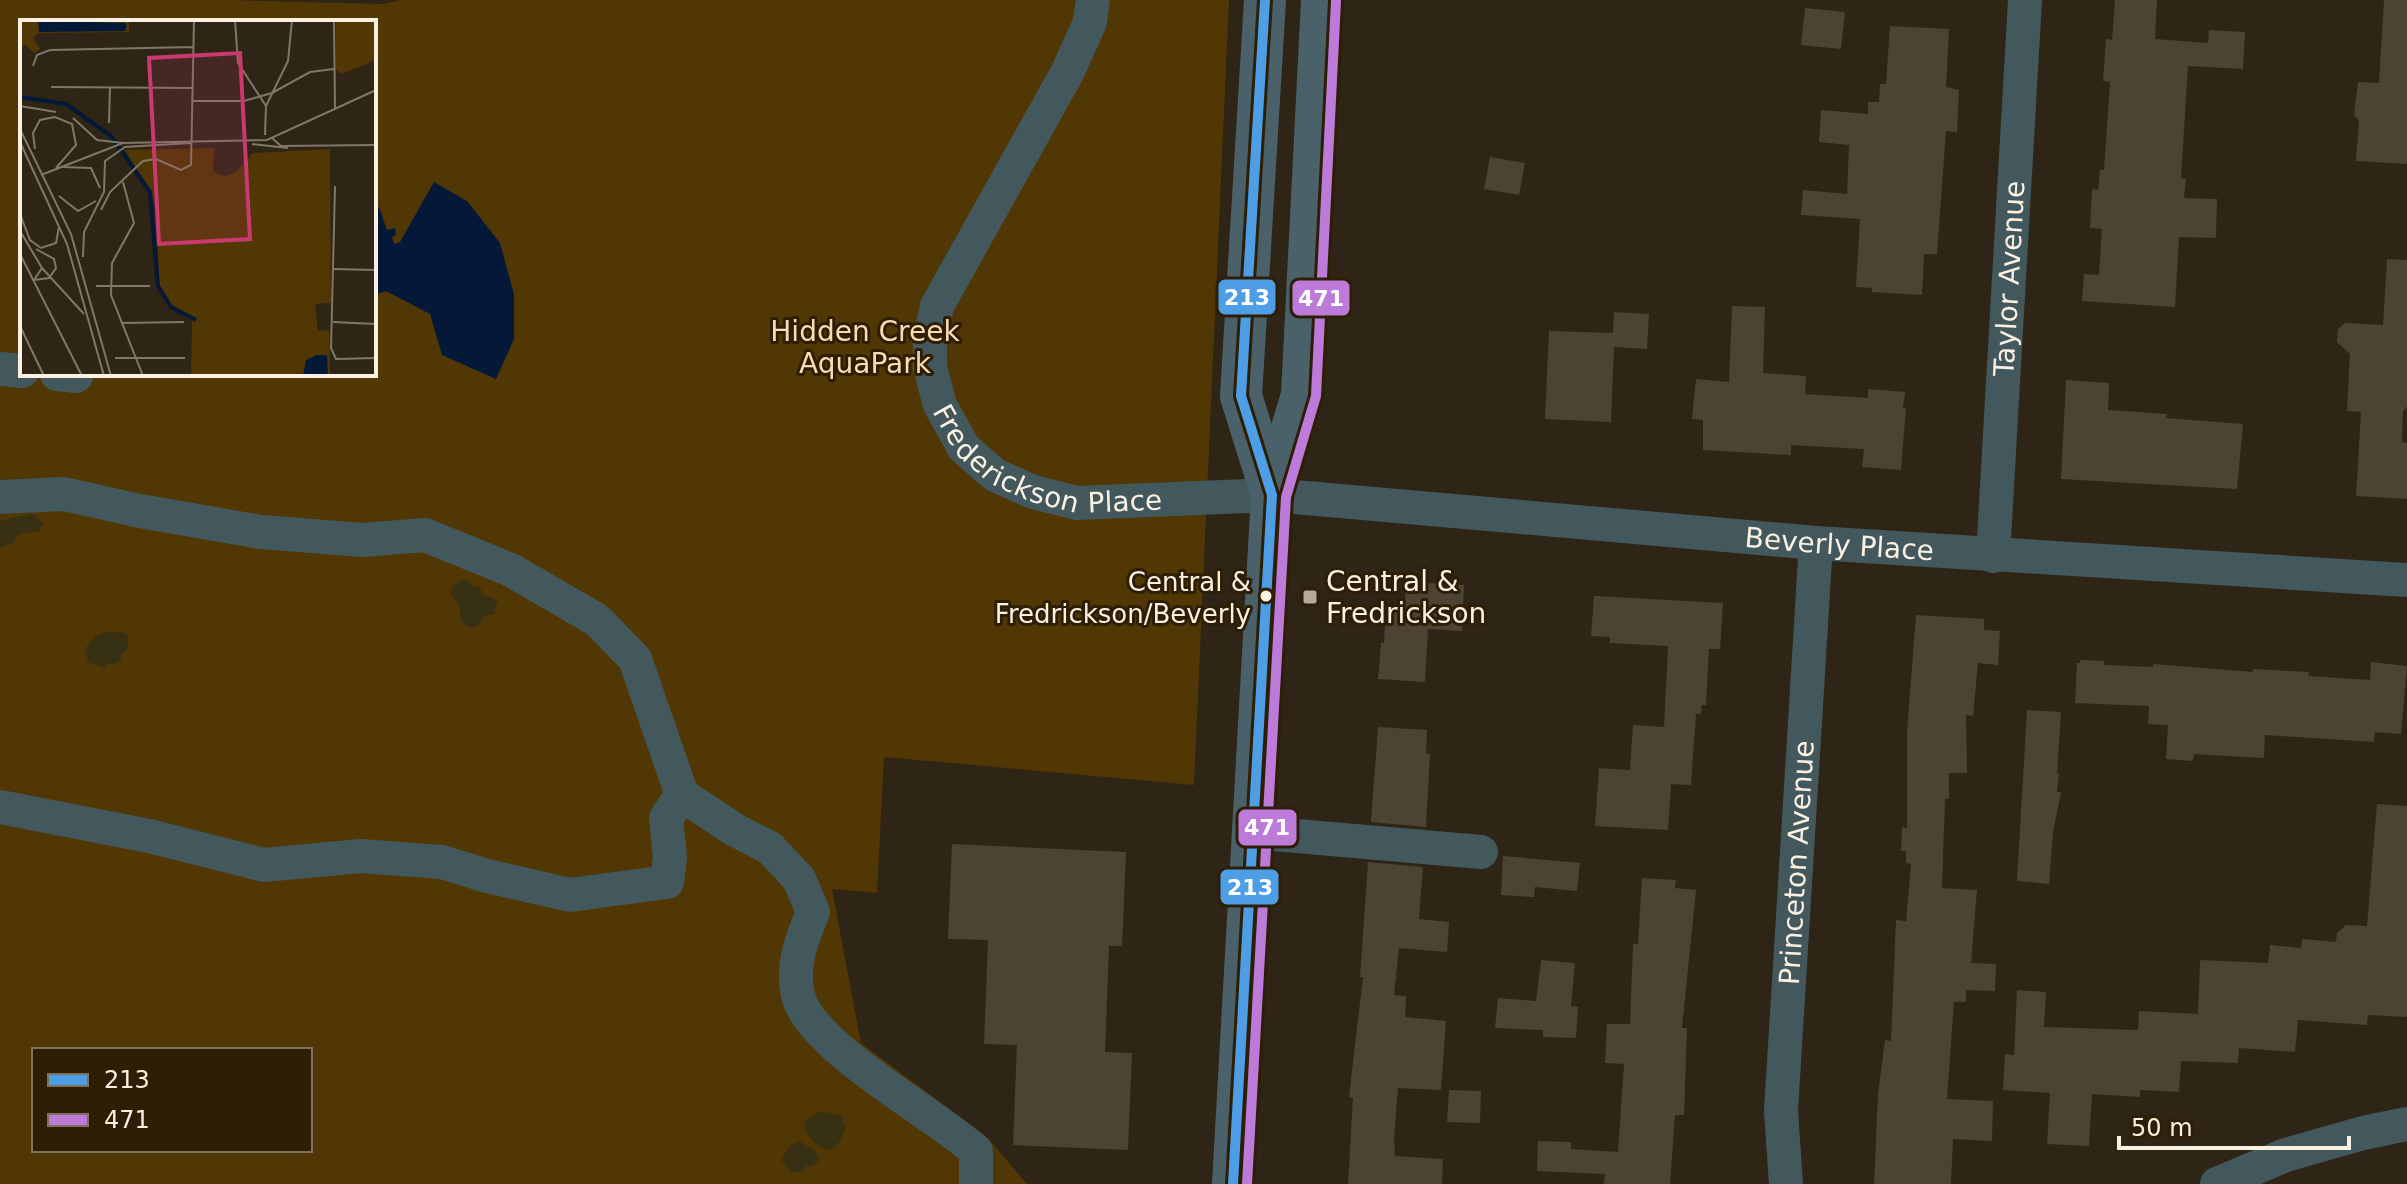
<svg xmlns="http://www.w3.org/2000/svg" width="2407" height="1184" viewBox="0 0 2407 1184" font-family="'DejaVu Sans',sans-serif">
<rect width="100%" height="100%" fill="#2e2517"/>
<path fill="#513703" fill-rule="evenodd" d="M0,0H228L383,4L401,0H1229L1194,785L884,757L877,893L832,889L861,1043L988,1138L1027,1184H0ZM22,22H374V374H22ZM34,1050H310V1150H34Z"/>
<g fill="#383012">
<polygon points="33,514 44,524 40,531 19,534 13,543 0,547 0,521"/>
<path d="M461,580H467L474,587H479L484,595L498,600L494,614L483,616L478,626C471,630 467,626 461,621L460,606L451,594L453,586Z"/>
<polygon points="105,632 122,632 128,635 128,649 121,655 121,661 115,664 108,663 104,668 88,662 85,649 95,636"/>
<path d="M819,1111L843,1116V1123L847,1126C843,1132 841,1143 834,1147C821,1156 805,1134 804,1123Z"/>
<polygon points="799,1141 815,1151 819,1160 813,1166 806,1166 803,1171 792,1173 781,1160 790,1146"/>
</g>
<polygon fill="#041938" points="434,182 467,201 500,243 514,294 514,339 496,379 442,355 430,314 386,291 374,295 374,208 379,207 387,230 395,228 396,235 392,237 394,244 400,242"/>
<g fill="#4c4333">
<polygon points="2115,0 2157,0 2155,39 2208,43 2209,30 2245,32 2243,69 2188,66 2181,178 2186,179 2184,198 2217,199 2216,238 2179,237 2175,307 2082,301 2084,274 2099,275 2102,229 2090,228 2092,189 2098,190 2100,170 2104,170 2110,82 2103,81 2106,39 2112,40"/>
<polygon points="2384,0 2407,0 2407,164 2356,161 2359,121 2354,115 2358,82 2379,83"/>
<polygon points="1805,8 1845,12 1841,49 1801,45"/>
<polygon points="1890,26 1949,29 1946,87 1959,90 1957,132 1946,131 1937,254 1924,254 1922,295 1872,292 1872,288 1856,287 1860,219 1801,215 1803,190 1847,194 1849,145 1819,142 1821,110 1868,114 1868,102 1879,102 1880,84 1886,84"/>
<polygon points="1490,157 1525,163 1519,195 1484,189"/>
<polygon points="2387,259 2407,260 2407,407 2403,411 2402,442 2407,443 2407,499 2356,496 2361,412 2347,411 2350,354 2337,342 2338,329 2345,323 2383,325"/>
<polygon points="1732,306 1765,307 1763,373 1806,376 1805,394 1868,398 1868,389 1905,392 1903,408 1906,408 1901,470 1862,467 1864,449 1791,445 1791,455 1703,450 1703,420 1692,419 1696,379 1729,382"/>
<polygon points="1614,312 1649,314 1647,349 1614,347 1611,422 1545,419 1549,331 1613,333"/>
<polygon points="2066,380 2109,383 2108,410 2167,414 2166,418 2243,424 2237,489 2061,479"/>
<polygon points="1406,582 1464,585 1462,631 1428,629 1425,682 1378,679 1381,643 1384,643 1386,607 1405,607"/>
<polygon points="1594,596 1723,603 1720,649 1709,649 1706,705 1702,705 1701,714 1696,714 1691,785 1671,784 1668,830 1595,826 1599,768 1630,770 1633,725 1664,727 1668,646 1610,643 1610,637 1591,636"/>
<polygon points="1916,615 1984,619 1984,630 2000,631 1998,665 1978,663 1973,716 1966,715 1967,773 1949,773 1949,799 1945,799 1942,888 1977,890 1971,963 1996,964 1995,991 1966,990 1966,1002 1954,1002 1947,1099 1993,1101 1992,1141 1953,1139 1951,1184 1874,1184 1878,1095 1885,1040 1891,1041 1896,920 1906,921 1911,864 1906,863 1906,851 1901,851 1902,827 1907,828 1907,731"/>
<polygon points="2080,660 2104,661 2104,665 2153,667 2153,664 2253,672 2253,669 2309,672 2308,676 2370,680 2371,662 2407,666 2401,734 2375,732 2374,742 2265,735 2264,758 2194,754 2193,761 2166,759 2168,725 2148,724 2149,706 2075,703 2077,663 2080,663"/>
<polygon points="2027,710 2061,712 2057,774 2059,774 2057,792 2061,792 2053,833 2049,884 2017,881"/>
<polygon points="1378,727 1427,730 1426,754 1430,754 1426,827 1371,822"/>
<polygon points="2377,804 2407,806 2407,1017 2368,1015 2367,1025 2298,1020 2295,1052 2239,1048 2238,1063 2181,1061 2179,1092 2140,1090 2140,1097 2092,1094 2089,1146 2047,1144 2050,1093 2003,1090 2005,1054 2014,1055 2017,990 2046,992 2044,1027 2138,1030 2139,1011 2198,1014 2200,960 2268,963 2270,945 2301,948 2302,939 2336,942 2337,933 2346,925 2367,926"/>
<polygon points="952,844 1126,852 1122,946 1109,946 1105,1052 1132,1053 1128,1150 1013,1145 1017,1045 984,1044 988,940 948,939"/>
<polygon points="1503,856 1580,863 1577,891 1535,887 1534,897 1501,895"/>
<polygon points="1368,862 1423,867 1419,919 1449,922 1447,952 1399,948 1394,995 1406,996 1405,1017 1446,1021 1441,1090 1398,1088 1394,1138 1395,1156 1443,1159 1442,1184 1348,1184 1353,1098 1349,1097 1363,977 1360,977"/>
<polygon points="1642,878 1676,880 1675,888 1696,890 1682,1028 1687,1028 1684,1115 1675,1115 1670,1184 1604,1184 1605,1174 1537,1171 1538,1141 1571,1142 1571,1149 1618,1152 1624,1064 1605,1063 1607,1024 1630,1024 1633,944 1638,944"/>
<polygon points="1541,960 1575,963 1571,1006 1578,1007 1576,1038 1543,1037 1543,1030 1495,1028 1498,998 1536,1001"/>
<polygon points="1449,1090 1481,1091 1480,1123 1447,1122"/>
</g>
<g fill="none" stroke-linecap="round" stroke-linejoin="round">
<g stroke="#43585c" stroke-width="34">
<path id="s1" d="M1093,0L1090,22L1067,73L937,306L930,338V367L940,405L964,448L995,475L1033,492L1077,503L1272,495L1816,543L2407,580"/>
<polyline points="0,369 22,371"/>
<polyline points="57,374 76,376"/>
<polyline points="0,497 64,494 140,511 261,532 363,540 425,535 511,570 597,620 635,659 682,795 666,818 670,857 667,882 570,895 487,876 442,862 361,856 264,865 149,836 0,807"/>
<path id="s2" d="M1993,556L2025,0"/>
<path d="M682,795L735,830L770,848L799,879L813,912C802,939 791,965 798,995C809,1046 934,1113 976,1151V1184"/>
<polyline points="1252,832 1481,852"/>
<path id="s3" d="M1786,1184L1781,1111L1816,543"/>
<polyline points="2217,1184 2286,1155 2363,1133 2407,1124"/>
</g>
<g stroke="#4a6169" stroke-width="42">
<polyline points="1265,0 1241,396 1272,495"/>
<polyline points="1233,1184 1272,495 1302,395 1322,0"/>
</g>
<g stroke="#2d1e05" stroke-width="16">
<polyline id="bus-1" points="1233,1184 1272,495 1241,396 1265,0"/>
</g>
<g stroke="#2d1e05" stroke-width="16">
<polyline id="bus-2" points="1247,1184 1286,497 1316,396 1336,1"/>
</g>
<use href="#bus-1" stroke="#4d9ee5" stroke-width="10"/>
<use href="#bus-2" stroke="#bd7bd9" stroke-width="10"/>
</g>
<circle fill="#fbf1e2" stroke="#2d1e05" stroke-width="3" cx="1266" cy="596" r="7"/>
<rect fill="#b3aa9b" stroke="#2d1e05" stroke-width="3" x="1302" y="589" width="16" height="16" rx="4"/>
<g text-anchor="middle" stroke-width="6" stroke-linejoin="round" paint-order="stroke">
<g font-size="26" fill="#fbf1e2" stroke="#2d1e05" text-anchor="end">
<text x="1251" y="591">Central &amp;<tspan x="1251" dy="32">Fredrickson/Beverly</tspan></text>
</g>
<g font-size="28" fill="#fbf1e2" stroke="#2d1e05">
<text dy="10" stroke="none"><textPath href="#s2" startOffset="278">Taylor Avenue</textPath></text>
<text dy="10" stroke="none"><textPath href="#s1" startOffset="578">Frederickson Place</textPath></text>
<text dy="10" stroke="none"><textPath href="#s1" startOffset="1388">Beverly Place</textPath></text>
<text dy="10" stroke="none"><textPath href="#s3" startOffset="322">Princeton Avenue</textPath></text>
</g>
<g font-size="28" fill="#f8dbb2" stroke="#2d1e05">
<text x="865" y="341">Hidden Creek<tspan x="865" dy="32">AquaPark</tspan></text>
</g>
<g font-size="28" fill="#fbf1e2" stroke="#2d1e05" text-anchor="start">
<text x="1326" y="591">Central &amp;<tspan x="1326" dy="32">Fredrickson</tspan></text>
</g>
</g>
<g transform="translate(20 20)">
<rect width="356" height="356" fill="#2e2517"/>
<path d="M0,0H109V12L18,13L13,18L20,29L14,33L5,24L0,30ZM316,0H356V40L322,54L316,50ZM194,128L193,152L204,156L215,153L233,133L310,129L311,283L295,284L298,311L309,310L310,356H171L172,299L148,282L139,264L137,194L131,172L105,130Z" fill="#513703"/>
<path d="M18,0L105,3L107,6L105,11L19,12ZM297,335H307L308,356H283L286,340Z" fill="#041938"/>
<path fill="none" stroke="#041938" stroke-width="4" d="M0,77L46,84L91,116L130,172L138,266L151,287L176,300"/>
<path fill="none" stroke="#807768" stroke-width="2" d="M215,0L218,43L246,86L245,115M314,0L315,90M13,46L17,35L30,30L174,27M31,67L173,68M173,81H224L252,73L290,52L314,49M0,86L36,92M246,86L268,41L272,0M53,98L77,120L103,123M89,103L90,67M0,109L51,214L91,356M252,118L261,126L356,125M0,122L47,224L84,356M232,124L268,128M104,127L172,123M15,129L13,113L20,100L35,97L52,104L56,125L36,148M43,147L71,148L80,168M21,155L103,123L247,120L356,70M103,162L114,203L92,243L91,275L123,356M315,166L311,328L316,339L356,338M39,176L58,191L76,181M81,190L90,172L123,141L136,139L161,150L171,145L174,0M0,194L10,220L21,228L36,223L39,207M0,211L22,248L14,260M0,234L62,356M63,237L64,212L84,172L85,141L105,127M22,248L64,294M314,249L356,250M14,260L29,258L36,248L34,239L16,229M76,266H130M313,302L356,304M101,303L164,302M0,306L24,356M95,338H165"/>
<path fill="#cb396f" fill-opacity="0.15" stroke="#cb396f" stroke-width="4" d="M220,33L230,219L139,224L129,38Z"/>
<rect width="356" height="356" fill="none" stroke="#fbf1e2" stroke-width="4"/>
</g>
<g stroke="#2d1e05" stroke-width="3">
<rect x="1217" y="278" width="60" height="38" rx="8" fill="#4d9ee5"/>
<rect x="1291" y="279" width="60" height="38" rx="8" fill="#bd7bd9"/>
<rect x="1237" y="808" width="61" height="39" rx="8" fill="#bd7bd9"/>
<rect x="1219" y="868" width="61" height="38" rx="8" fill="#4d9ee5"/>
</g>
<g font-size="22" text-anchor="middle" font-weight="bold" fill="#fff">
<text x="1247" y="305">213</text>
<text x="1321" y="306">471</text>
<text x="1267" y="835">471</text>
<text x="1250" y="895">213</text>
</g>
<rect x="32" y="1048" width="280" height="104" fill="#2d1e05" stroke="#7f725d" stroke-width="2"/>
<rect x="48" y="1074" width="40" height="12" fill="#4d9ee5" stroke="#7f725d" stroke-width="2"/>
<text x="104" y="1088" font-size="24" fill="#fbf1e2">213</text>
<rect x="48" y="1114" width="40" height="12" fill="#bd7bd9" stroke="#7f725d" stroke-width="2"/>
<text x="104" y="1128" font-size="24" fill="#fbf1e2">471</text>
<path d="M2119 1136v12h230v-12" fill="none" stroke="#fbf1e2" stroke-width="4"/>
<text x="2131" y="1136" font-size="24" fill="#fbf1e2" stroke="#2d1e05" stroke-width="6" paint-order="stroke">50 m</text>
</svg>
